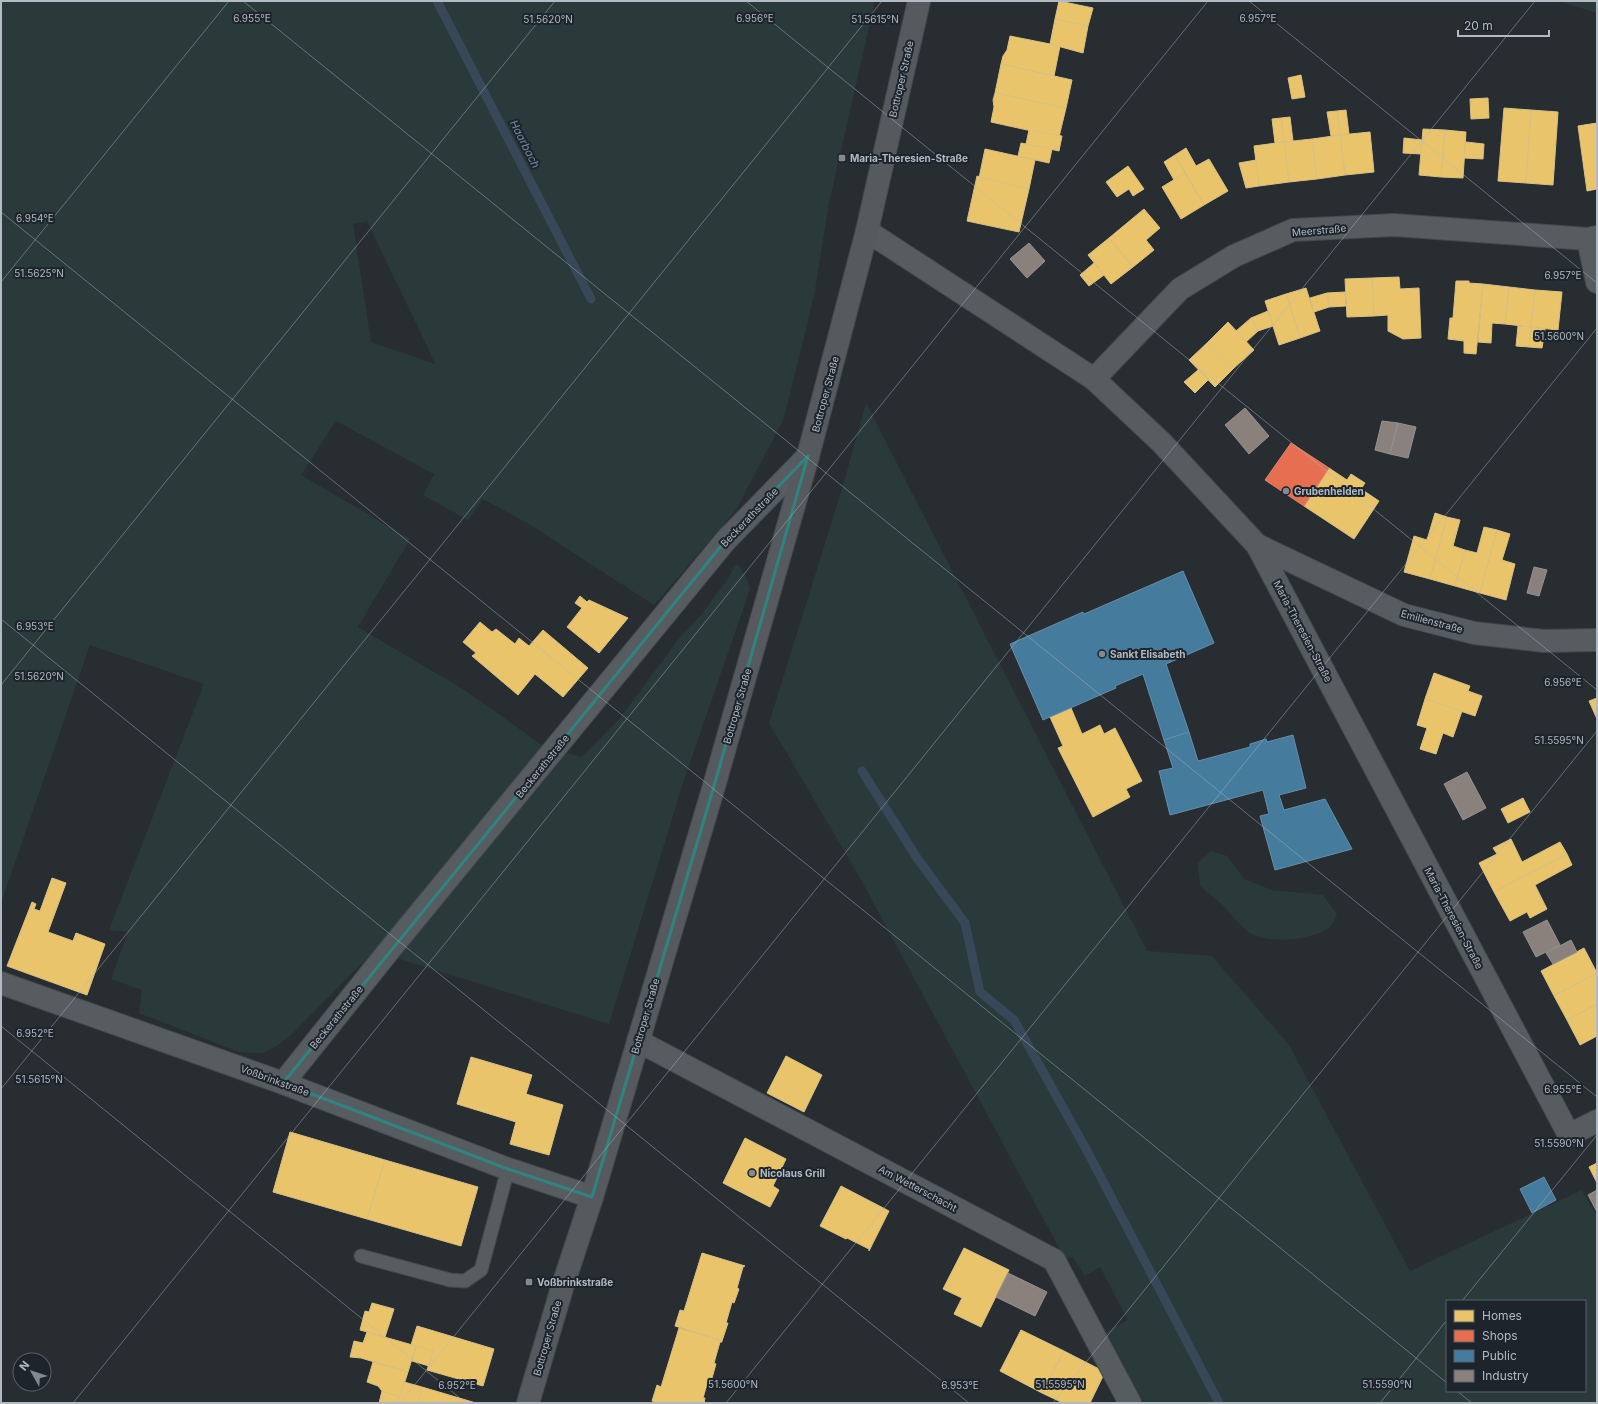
<svg xmlns="http://www.w3.org/2000/svg" width="1598" height="1404" font-family="Inter,sans-serif">
<rect width="100%" height="100%" fill="#282d32"/>
<!-- green -->
<g fill="#2a3a3a" fill-rule="evenodd">
<path d="M1 1H875L829 203 814 296 784 418 736 510 654 605 529 524 483 499 468 520 423 495 434 474 336 421 301 475 410 539 358 627 466 691 546 748 383 942 291 1035 277 1046 262 1053 239 1052 139 1013 142 990 111 979 128 932 109 930 204 684 90 645 1 903ZM367 221 435 363V364L371 342 353 224Z"/>
<path d="M1558 1H1597V13Z"/>
<path d="M866 403 1147 951 1212 956 1289 1045 1410 1271 1582 1190 1597 1217V1403H1144L1106 1332 1128 1320 1100 1267 1085 1276 1073 1257 1065 1259 859 876 769 723 842 489ZM1447 1301H1585V1391H1447Z"/>
<path d="M738 564 746 577 750 589 683 783 609 1024 397 958 567 753 582 757 617 722 678 640 701 615 727 580 735 566Z"/>
<path d="M1211 851 1227 856 1244 879 1272 890 1323 895 1337 914C1335 918 1333 924 1330 927 1312 941 1265 945 1247 931 1239 925 1233 916 1226 908 1217 900 1208 893 1200 886L1198 863Z"/>
</g>
<!-- homes -->
<g fill="#e9c46a" stroke="#d8c185">
<path d="M1059 1 1093 8 1088 26 1055 19Z"/>
<path d="M1055 19 1088 26 1083 53 1050 44Z"/>
<path d="M1010 36 1060 46 1054 76 1001 64 1003 56 1007 50Z"/>
<path d="M1001 64 1072 80 1066 108 995 93Z"/>
<path d="M1301 75 1305 97 1292 99 1288 78Z"/>
<path d="M995 93 1066 108 1059 137 991 122 994 107 993 100Z"/>
<path d="M1488 98 1489 118 1471 119 1470 99Z"/>
<path d="M1504 108 1531 110 1526 183 1498 181Z"/>
<path d="M1346 110 1349 134 1340 135 1337 111Z"/>
<path d="M1531 110 1558 112 1553 185 1526 183Z"/>
<path d="M1337 111 1340 135 1331 136 1327 112Z"/>
<path d="M1290 117 1293 141 1284 142 1281 118Z"/>
<path d="M1281 118 1284 142 1275 143 1272 119Z"/>
<path d="M1597 123V189L1587 191 1578 126Z"/>
<path d="M1423 129 1445 130 1441 177 1419 175Z"/>
<path d="M1029 130 1062 136 1059 151 1026 144Z"/>
<path d="M1445 130 1466 132 1463 178 1441 177Z"/>
<path d="M1370 132 1374 172 1345 175 1340 135Z"/>
<path d="M1340 135 1345 175 1317 179 1312 139Z"/>
<path d="M1404 138 1422 140 1421 154 1403 153Z"/>
<path d="M1312 139 1317 179 1289 182 1284 142Z"/>
<path d="M1284 142 1289 182 1259 186 1254 146Z"/>
<path d="M1466 142 1484 144 1483 159 1464 158Z"/>
<path d="M1021 143 1052 149 1049 163 1018 156Z"/>
<path d="M1186 148 1196 166 1209 159 1228 191 1204 205 1175 155Z"/>
<path d="M985 149 1035 160 1029 189 979 178Z"/>
<path d="M1175 155 1185 173 1174 180 1164 162Z"/>
<path d="M1256 160 1259 186 1246 188 1239 163Z"/>
<path d="M1128 166 1144 189 1133 196 1129 189 1117 197 1106 182Z"/>
<path d="M1185 173 1204 205 1181 219 1162 187Z"/>
<path d="M977 176 1029 189 1019 232 967 221Z"/>
<path d="M1144 209 1160 228 1146 240 1154 250 1133 267 1109 238Z"/>
<path d="M1109 238 1133 267 1111 284 1088 255Z"/>
<path d="M1094 263 1104 275 1089 286 1080 275Z"/>
<path d="M1399 277 1400 289 1419 288 1421 338 1403 339 1388 331V315L1374 316 1372 278Z"/>
<path d="M1372 278 1374 316 1347 317 1345 279Z"/>
<path d="M1456 281H1469V283L1483 284 1476 354 1464 353V341L1448 339 1450 318H1453Z"/>
<path d="M1483 284 1509 287 1505 324 1492 323 1491 343 1478 342Z"/>
<path d="M1509 287 1535 290 1531 327 1505 324Z"/>
<path d="M1306 288 1320 331 1300 338 1286 294Z"/>
<path d="M1535 290 1562 292 1558 330 1531 327Z"/>
<path d="M1345 292 1346 306 1329 307 1327 293Z"/>
<path d="M1327 293 1329 307 1314 312 1310 298Z"/>
<path d="M1286 294 1300 338 1279 345 1265 301Z"/>
<path d="M1268 311 1273 326 1258 331 1251 318Z"/>
<path d="M1251 318 1258 331 1246 342 1236 331Z"/>
<path d="M1228 322 1254 350 1234 368 1208 342Z"/>
<path d="M1518 326 1531 327 1529 347 1516 346Z"/>
<path d="M1531 327 1545 329 1542 348 1529 347Z"/>
<path d="M1208 342 1234 368 1215 387 1189 360Z"/>
<path d="M1198 370 1208 380 1195 393 1184 382Z"/>
<path d="M1329 468 1347 480 1351 474 1365 483 1361 489 1379 501 1354 539 1304 506Z"/>
<path d="M1435 513 1447 517 1430 579 1404 572 1414 536 1427 540Z"/>
<path d="M1447 517 1460 520 1453 546 1465 550 1455 586 1430 579Z"/>
<path d="M1484 527 1497 530 1480 593 1455 586 1465 550 1477 553Z"/>
<path d="M1497 530 1510 534 1502 560 1515 564 1506 600 1480 593Z"/>
<path d="M580 596 587 602 589 600 628 618 599 653 567 627 582 608 575 603Z"/>
<path d="M480 622 492 632 496 629 515 644 519 638 529 646 543 630 588 668 563 697 535 674 518 695 472 656 476 653 463 642Z"/>
<path d="M1434 673 1470 686 1468 691 1482 696 1475 716 1425 699Z"/>
<path d="M1597 698V719L1589 701Z"/>
<path d="M1425 699 1462 711 1453 737 1443 733 1436 754 1420 749 1427 728 1417 725Z"/>
<path d="M1071 708 1082 734 1100 725 1104 734 1115 728 1142 781 1126 789 1130 797 1093 817 1058 748 1063 746 1050 717Z"/>
<path d="M1523 798 1530 812 1508 823 1501 809Z"/>
<path d="M1511 839 1522 862 1560 842 1567 854 1494 892 1479 863 1497 854 1493 848Z"/>
<path d="M1567 854 1572 865 1535 885 1547 909 1530 918 1527 912 1510 921 1494 892Z"/>
<path d="M52 878 66 883 48 932 73 941 76 933 105 944 87 995 7 966 32 902 36 904 34 909 40 911Z"/>
<path d="M1584 948 1597 973 1554 996 1541 971Z"/>
<path d="M1597 973V1004L1567 1020 1554 996Z"/>
<path d="M1597 1004V1036L1580 1045 1567 1020Z"/>
<path d="M786 1056 822 1075 804 1112 767 1093Z"/>
<path d="M471 1057 532 1075 526 1094 563 1105 549 1155 510 1144 516 1122 457 1104Z"/>
<path d="M290 1132 385 1160 367 1219 273 1192Z"/>
<path d="M745 1138 786 1159 773 1186 779 1190 770 1207 723 1183Z"/>
<path d="M385 1160 478 1187 461 1246 367 1219Z"/>
<path d="M1597 1163V1183L1589 1167Z"/>
<path d="M841 1186 889 1211 869 1251V1249L847 1238 846 1239 820 1226Z"/>
<path d="M964 1248 1009 1270 981 1327 954 1314 962 1298 943 1289Z"/>
<path d="M702 1253 745 1266 743 1267 737 1288 739 1289 734 1303 732 1302 726 1323H728L722 1341 675 1326 680 1310 684 1311Z"/>
<path d="M372 1303 394 1309 385 1337 360 1330 365 1311 369 1312Z"/>
<path d="M417 1326 494 1349 483 1386 427 1370 433 1351 411 1345Z"/>
<path d="M679 1328 722 1341V1342H720L714 1363 716 1364 712 1378 709 1377 703 1398H705L704 1403H657L652 1401 657 1385 661 1387Z"/>
<path d="M1021 1330 1064 1351 1042 1393 1000 1371Z"/>
<path d="M367 1332 416 1346 408 1372 361 1358 350 1357 354 1341 363 1343Z"/>
<path d="M416 1346 433 1351 429 1366 412 1361Z"/>
<path d="M1064 1351 1105 1372 1090 1403H1063L1042 1393Z"/>
<path d="M373 1362 408 1372 400 1397 382 1391 378 1386 367 1382Z"/>
<path d="M404 1382 422 1387 418 1403H398Z"/>
<path d="M422 1387 476 1403H418Z"/>
<path d="M382 1391 400 1397 398 1403H379Z"/>
</g>
<!-- shops -->
<path fill="#e76f51" stroke="#d78673" d="M1291 443 1329 468 1304 506 1265 480Z"/>
<!-- public -->
<g fill="#457b9d" stroke="#668ea8">
<path d="M1183 571 1214 643 1166 664 1189 732 1164 740 1143 674 1115 686 1116 688 1043 720 1010 644 1083 612 1084 614Z"/>
<path d="M1189 732 1198 761 1250 747V744L1266 739 1267 742 1293 735 1306 788 1279 795 1284 810 1325 799 1352 849 1275 870 1260 816 1269 814 1263 790 1170 815 1159 771 1173 768 1164 740Z"/>
<path d="M1544 1177 1556 1200 1532 1213 1520 1189Z"/>
</g>
<!-- industry -->
<g fill="#8a817c" stroke="#969291">
<path d="M1029 243 1045 261 1027 278 1010 259Z"/>
<path d="M1245 408 1269 436 1249 454 1225 425Z"/>
<path d="M1382 421 1398 423 1390 454 1375 450Z"/>
<path d="M1398 423 1416 427 1408 458 1390 454Z"/>
<path d="M1534 567 1547 570 1539 596 1527 593Z"/>
<path d="M1467 772 1486 808 1463 820 1444 784Z"/>
<path d="M1547 920 1560 945 1536 957 1523 932Z"/>
<path d="M1571 940 1577 952 1553 964 1546 953Z"/>
<path d="M1597 1190V1212L1588 1195Z"/>
<path d="M1008 1273 1047 1292 1035 1316 996 1297Z"/>
</g>
<g fill="none" stroke-linecap="round" stroke-linejoin="round">
<!-- stream -->
<g stroke="#384858" stroke-width="9">
<path d="M437 1 591 299"/>
<path d="M862 771 917 858 965 923 980 992 1014 1020 1085 1147 1219 1403"/>
</g>
<!-- service casing -->
<g stroke="#44484c" stroke-width="15">
<path id="service" d="M361 1256 450 1280 465 1281 481 1270 508 1169"/>
</g>
<!-- minor casing -->
<g stroke="#44484c" stroke-width="24">
<g id="minor">
<path d="M867 231 1094 379 1162 443 1257 545 1569 1135 1597 1121"/>
<path d="M1588 239 1597 282"/>
<path d="M1094 379 1180 289 1234 256 1293 230 1394 225 1588 239 1597 237"/>
<path d="M1257 545 1404 615 1474 633 1544 641 1597 640"/>
<path d="M1 983 283 1083 508 1169 592 1197"/>
<path d="M638 1041 1054 1260 1130 1403"/>
<path d="M283 1083 387 953 726 540 808 456"/>
</g>
</g>
<!-- secondary casing -->
<g stroke="#464a4f" stroke-width="24">
<path id="secondary" d="M528 1403 562 1288 592 1197 714 786 808 456 867 231 919 1"/>
</g>
<!-- service -->
<use href="#service" stroke="#575c61" stroke-width="13"/>
<!-- minor -->
<use href="#minor" stroke="#575c61" stroke-width="22"/>
<!-- secondary -->
<use href="#secondary" stroke="#565a5f" stroke-width="22"/>
</g>
<!-- marked area -->
<path fill="none" stroke="#30847f" stroke-width="3" stroke-linejoin="round" d="M808 456 714 786 592 1197 508 1169 283 1083 726 540Z"/>
<!-- ticks -->
<path fill="none" stroke="#b2bac3" stroke-width="1" stroke-opacity="0.45" d="M243 1 1597 1097M746 1 1597 690M1249 1 1597 283M1 212 1447 1383M1 282 229 1M1 619 969 1403M1 685 555 1M1 1026 466 1403M1 1089 882 1M1462 1301 1597 1135M1457 1391 1472 1403M73 1403 1208 1M400 1403 1535 1M726 1403 1597 328M1053 1403 1597 731M1380 1403 1447 1320"/>
<!-- markers -->
<g fill="#828990" stroke="#1d242c" stroke-width="1.5">
<rect x="838" y="154" width="8" height="8" rx="2"/>
<circle cx="1286" cy="491" r="4"/>
<circle cx="1102" cy="654" r="4"/>
<circle cx="752" cy="1173" r="4"/>
<rect x="525" y="1278" width="8" height="8" rx="2"/>
</g>
<g text-anchor="middle" stroke-width="4" stroke-linejoin="round" paint-order="stroke">
<!-- street labels -->
<g font-size="10" fill="#b2bac3" stroke="#1d242c">
<text transform="translate(901 79) rotate(-77)" y="4">Bottroper Straße</text>
<text transform="translate(1319 230) rotate(-5)" y="4">Meerstraße</text>
<text transform="translate(825 394) rotate(-75)" y="4">Bottroper Straße</text>
<text transform="translate(749 517) rotate(-46)" y="4">Beckerathstraße</text>
<text transform="translate(1432 621) rotate(15)" y="4">Emilienstraße</text>
<text transform="translate(1303 631) rotate(62)" y="4">Maria-Theresien-Straße</text>
<text transform="translate(737 706) rotate(-74)" y="4">Bottroper Straße</text>
<text transform="translate(542 766) rotate(-51)" y="4">Beckerathstraße</text>
<text transform="translate(1454 918) rotate(62)" y="4">Maria-Theresien-Straße</text>
<text transform="translate(645 1016) rotate(-74)" y="4">Bottroper Straße</text>
<text transform="translate(336 1017) rotate(-51)" y="4">Beckerathstraße</text>
<text transform="translate(275 1080) rotate(20)" y="4">Voßbrinkstraße</text>
<text transform="translate(918 1188) rotate(28)" y="4">Am Wetterschacht</text>
<text transform="translate(547 1338) rotate(-74)" y="4">Bottroper Straße</text>
</g>
<!-- poi labels -->
<g font-size="10" font-weight="bold" fill="#b2bac3" stroke="#1d242c" text-anchor="start">
<text x="850" y="162">Maria-Theresien-Straße</text>
<text x="1294" y="495">Grubenhelden</text>
<text x="1110" y="658">Sankt Elisabeth</text>
<text x="760" y="1177">Nicolaus Grill</text>
<text x="537" y="1286">Voßbrinkstraße</text>
</g>
<!-- water labels -->
<g font-size="11" font-style="italic" fill="#778da3" stroke="#1d242c">
<text transform="translate(525 144) rotate(63)" y="4">Haarbach</text>
</g>
</g>
<g font-size="10" text-anchor="middle" fill="#b2bac3" stroke="#1d242c" stroke-width="4" stroke-linejoin="round" paint-order="stroke">
<text x="755" y="22">6.956°E</text>
<text x="1258" y="22">6.957°E</text>
<text x="252" y="22">6.955°E</text>
<text x="548" y="23">51.5620°N</text>
<text x="875" y="23">51.5615°N</text>
<text x="35" y="222">6.954°E</text>
<text x="39" y="277">51.5625°N</text>
<text x="1563" y="279">6.957°E</text>
<text x="1559" y="340">51.5600°N</text>
<text x="35" y="630">6.953°E</text>
<text x="39" y="680">51.5620°N</text>
<text x="1563" y="686">6.956°E</text>
<text x="1559" y="744">51.5595°N</text>
<text x="35" y="1037">6.952°E</text>
<text x="39" y="1083">51.5615°N</text>
<text x="1563" y="1093">6.955°E</text>
<text x="1559" y="1147">51.5590°N</text>
<text x="733" y="1388">51.5600°N</text>
<text x="1060" y="1388">51.5595°N</text>
<text x="1387" y="1388">51.5590°N</text>
<text x="457" y="1389">6.952°E</text>
<text x="960" y="1389">6.953°E</text>
</g>
<!-- border -->
<rect width="1598" height="1404" fill="none" stroke="#b2bac3" stroke-width="4"/>
<!-- legend -->
<rect x="1446" y="1300" width="140" height="92" fill="#1d242c" stroke="#596068"/>
<rect x="1454" y="1310" width="20" height="12" fill="#e9c46a" stroke="#596068"/>
<text x="1482" y="1320" font-size="12" fill="#b2bac3">Homes</text>
<rect x="1454" y="1330" width="20" height="12" fill="#e76f51" stroke="#596068"/>
<text x="1482" y="1340" font-size="12" fill="#b2bac3">Shops</text>
<rect x="1454" y="1350" width="20" height="12" fill="#457b9d" stroke="#596068"/>
<text x="1482" y="1360" font-size="12" fill="#b2bac3">Public</text>
<rect x="1454" y="1370" width="20" height="12" fill="#8a817c" stroke="#596068"/>
<text x="1482" y="1380" font-size="12" fill="#b2bac3">Industry</text>
<!-- north arrow -->
<g transform="translate(32 1372) rotate(309)"><circle r="19" fill="#1d242c" stroke="#596068"/>
<path d="M0-3L7 15L0 10L-7 15Z" fill="#828990"/>
<text y="-6" font-size="11" font-weight="bold" text-anchor="middle" fill="#b2bac3">N</text>
</g>
<!-- scale -->
<path d="M1458 30v6h91v-6" fill="none" stroke="#b2bac3" stroke-width="2"/>
<text x="1464" y="30" font-size="12" fill="#b2bac3" stroke="#1d242c" stroke-width="3" paint-order="stroke">20 m</text>
</svg>
